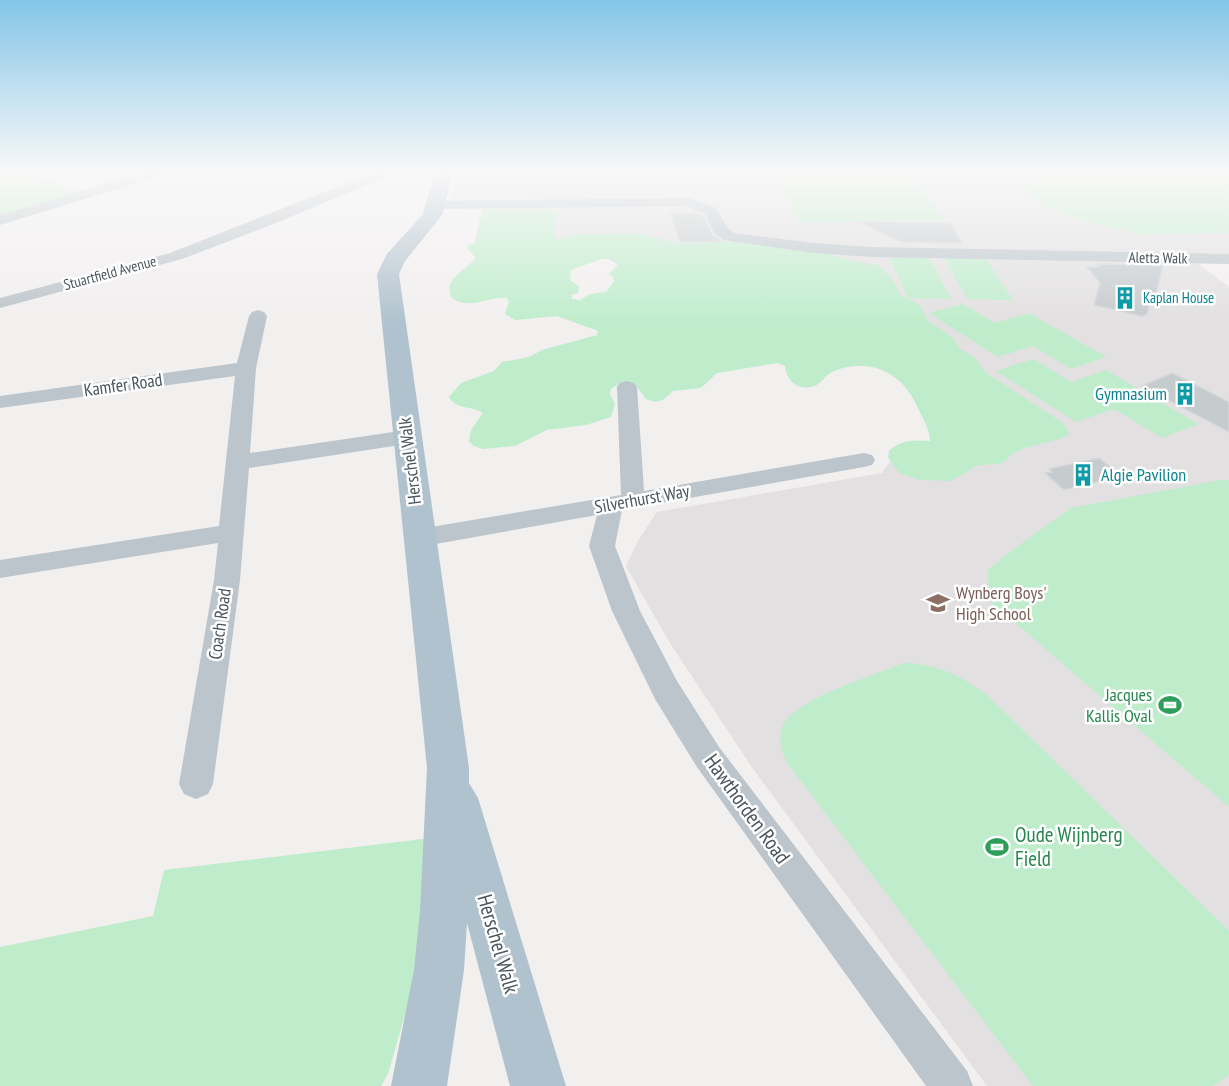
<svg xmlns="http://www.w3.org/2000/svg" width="1229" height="1086" font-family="'PT Sans Narrow',sans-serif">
<rect width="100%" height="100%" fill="#f2efef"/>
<!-- education -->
<path fill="#e2e0e1" d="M457 172H1229V255L1196 262 1229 287V1086H987L751 766 668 640 626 566 639 539 657 512 882 473 891 460 1046 427 823 255 474 245 483 203H450Z"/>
<!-- green -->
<g fill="#bfedcc" fill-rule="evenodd">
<path d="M0 172H30L86 195 0 220Z"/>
<path d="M776 172H908L944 221 797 222Z"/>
<path d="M1031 172H1229V233L1135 234 1132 231C1116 229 996 204 1031 172Z"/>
<path d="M483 210H556L554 239 582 234 635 233 681 244 734 241 820 251 848 260 878 265 891 277 901 295 920 305 928 321 952 337 960 349 974 357 985 372 1063 423 1070 434C1055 444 1011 446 1006 461L999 464 978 465 951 481 919 480 899 473 888 457 889 451C901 439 915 440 930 441 930 428 920 414 915 402 899 370 865 357 832 372 825 375 821 384 814 386 798 392 786 380 785 366L777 363 717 373 701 388 673 391 663 400 655 402 646 399 635 384 617 385 611 389 610 394 615 404 611 417 586 425 547 430 515 446 483 449 474 446 469 442 471 430 483 413C471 405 458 411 449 397L461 383 494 371 502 362 529 357 542 350 597 335 598 331 557 316 515 320 505 314 509 302 507 298C488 296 470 311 452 298 442 280 464 271 474 260L475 257 467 248 468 245 475 243ZM601 259H609L618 265 609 274 613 277 614 281 606 292 590 294 580 300 572 299 571 295 578 293 579 286 570 280 571 270Z"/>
<path d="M889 258H929L951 299 908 298Z"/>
<path d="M944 258 986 259 1013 300 967 299Z"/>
<path d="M963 304 995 323 1029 313 1106 357 1071 369 1033 346 998 357 929 313Z"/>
<path d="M1033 359 1071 382 1106 370 1198 424 1162 438 1114 409 1076 422 996 371Z"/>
<path d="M1221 480H1229V807L991 602 987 571 1008 553 1071 508Z"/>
<path d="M903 663C936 663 962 676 988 696L1229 931V1075L1213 1086H1033L787 763C781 750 777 736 784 723 799 698 875 675 903 663Z"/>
<path d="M431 838 411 994 388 1074 381 1086H0V947L153 916 164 870Z"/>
</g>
<!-- building -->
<g fill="#c6cbce" stroke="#d3d6da" stroke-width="1.5">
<path d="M670 213H696L703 215 712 234 721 241 680 242Z"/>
<path d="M858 222 950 223 962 243 902 242Z"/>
<path d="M1097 264 1163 265 1154 302 1150 301 1147 314 1142 316 1094 305 1100 283 1087 267H1100Z"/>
<path d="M1172 373 1229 402V432L1142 386Z"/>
<path d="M1099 458 1122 476 1064 490 1045 473 1052 472 1049 469Z"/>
</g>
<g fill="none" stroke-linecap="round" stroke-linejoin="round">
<!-- minor -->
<g fill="#bbc5cb" fill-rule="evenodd">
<path d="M145 172H165L163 175 0 225V215Z"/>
<path d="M375 172H393L391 175 276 223 182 259 0 308V298L170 253Z"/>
<path d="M689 198 716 208 727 227 734 233 813 243 871 247 1229 254V264L871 257 813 253 724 240 714 233 705 214 687 206 436 209 429 205 436 201Z"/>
<path d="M258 310 264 312 267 316 256 368 250 453 407 430 415 432 418 437 415 442 407 444 249 468 240 580 213 784 208 794 196 799 184 794 179 784 214 580 218 543 0 578V560L219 526 235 376 0 408V396L237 363 249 316 252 312Z"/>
<path d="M627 381 634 383 637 387 644 491 864 453 872 455 875 460 872 465 864 467 622 510 615 546 640 611 677 681 719 747 967 1071 973 1086H926L697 767 655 699 612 611 589 546 597 515 419 547 410 544 406 538 410 532 419 529 621 495 617 387 620 383Z"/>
</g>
<!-- major -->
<path fill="#b0c2cd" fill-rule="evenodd" d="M435 172H453L442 215 405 261 399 274 469 768V783L478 798 566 1086H510L467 923 464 970 447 1086H391L414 970 420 911 427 768 377 274 387 254 423 214Z"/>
</g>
<!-- sky -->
<linearGradient id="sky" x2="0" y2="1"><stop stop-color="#84c6e8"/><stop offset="0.53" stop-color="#f9f8f8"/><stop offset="1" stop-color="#f9f8f8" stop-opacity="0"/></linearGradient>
<rect width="1229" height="324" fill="url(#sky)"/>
<!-- icons -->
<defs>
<g id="building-bare" transform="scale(1.8)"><path d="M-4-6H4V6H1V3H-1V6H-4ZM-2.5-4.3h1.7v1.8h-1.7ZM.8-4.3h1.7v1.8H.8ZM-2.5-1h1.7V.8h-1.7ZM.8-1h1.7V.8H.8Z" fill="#0f9aa8" stroke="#fff" stroke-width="2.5" paint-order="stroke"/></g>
<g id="school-bare" transform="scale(1.8)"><path d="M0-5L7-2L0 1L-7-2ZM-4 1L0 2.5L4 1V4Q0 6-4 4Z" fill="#8d6e63" stroke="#fff" stroke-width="2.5" paint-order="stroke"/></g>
<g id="stadium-bare" transform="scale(1.8)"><path d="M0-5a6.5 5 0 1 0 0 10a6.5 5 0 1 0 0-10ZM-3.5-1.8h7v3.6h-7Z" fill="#2e9e5b" stroke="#fff" stroke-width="2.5" paint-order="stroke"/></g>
</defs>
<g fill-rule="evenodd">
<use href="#building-bare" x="1125" y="298"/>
<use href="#building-bare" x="1185" y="394"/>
<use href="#building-bare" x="1083" y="475"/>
<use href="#school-bare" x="938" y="603"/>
<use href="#stadium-bare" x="1170" y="705"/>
<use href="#stadium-bare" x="997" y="847"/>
</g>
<g text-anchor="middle" stroke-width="5" stroke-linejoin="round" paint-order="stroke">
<!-- far-street labels -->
<g font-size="15" fill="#48555c" stroke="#fff">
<text transform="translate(1158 258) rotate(1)" y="5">Aletta Walk</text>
<text transform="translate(110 273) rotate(-15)" y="5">Stuartfield Avenue</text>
</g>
<!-- far-culture labels -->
<g font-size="15" fill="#0d838f" stroke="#fff" text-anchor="start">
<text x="1143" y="303">Kaplan House</text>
</g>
<!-- street labels -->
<g font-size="18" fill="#48555c" stroke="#fff">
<text transform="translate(123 385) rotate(-8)" y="6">Kamfer Road</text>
<text transform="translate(410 461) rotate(-97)" y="6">Herschel Walk</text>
<text transform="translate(642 499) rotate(-10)" y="6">Silverhurst Way</text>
<text transform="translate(220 624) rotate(-82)" y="6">Coach Road</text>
</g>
<!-- culture labels -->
<g font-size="18" fill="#0d838f" stroke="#fff" text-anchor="end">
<text x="1167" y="400">Gymnasium</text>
<text x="1101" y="481" text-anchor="start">Algie Pavilion</text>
</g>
<!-- education labels -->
<g font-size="18" fill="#785e54" stroke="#fff" text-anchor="start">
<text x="956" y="599">Wynberg Boys'<tspan x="956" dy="21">High School</tspan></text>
</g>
<!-- leisure labels -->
<g font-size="18" fill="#27864d" stroke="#fff" text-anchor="end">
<text x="1152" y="701">Jacques<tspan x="1152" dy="21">Kallis Oval</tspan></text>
</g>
<!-- near-street labels -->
<g font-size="21" fill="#48555c" stroke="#fff">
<text transform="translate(747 809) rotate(54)" y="7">Hawthorden Road</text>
<text transform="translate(498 944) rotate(74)" y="7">Herschel Walk</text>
</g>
<!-- near-leisure labels -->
<g font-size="21" fill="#27864d" stroke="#fff" text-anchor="start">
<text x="1015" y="842">Oude Wijnberg<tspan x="1015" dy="24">Field</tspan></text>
</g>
</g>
</svg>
